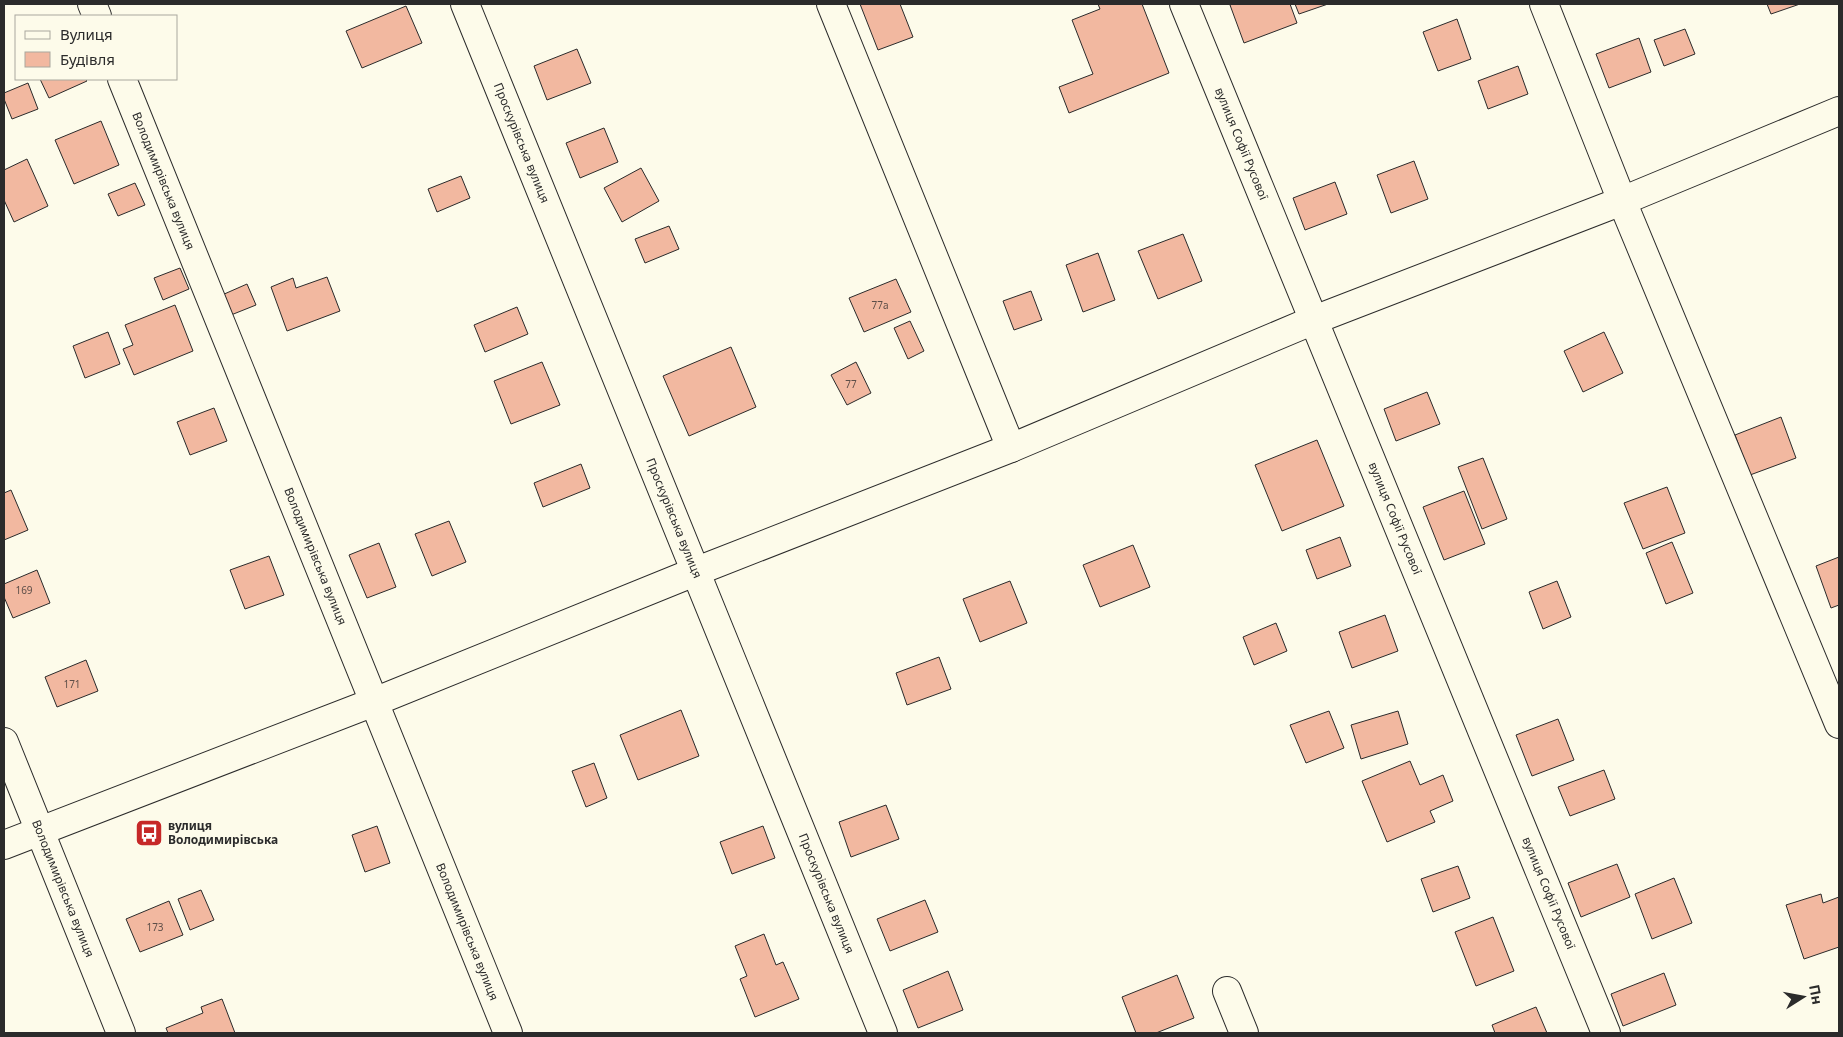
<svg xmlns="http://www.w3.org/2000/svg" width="1843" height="1037" font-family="'Noto Sans',sans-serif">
<rect width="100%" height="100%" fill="#fdfbea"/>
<!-- building -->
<g fill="#f2b8a0" stroke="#2b2b2b">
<path d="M860 4H900L913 37 878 50Z"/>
<path d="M1098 4H1142L1169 73 1069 113 1059 87 1093 74 1072 20 1100 9Z"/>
<path d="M1233 4H1290L1297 23 1244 43 1230 5Z"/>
<path d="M1295 4H1328L1299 14Z"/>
<path d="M1767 4H1800L1771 14Z"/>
<path d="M406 6 422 43 362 68 346 31Z"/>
<path d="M1457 19 1471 59 1438 71 1423 32Z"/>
<path d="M1685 29 1695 54 1664 66 1654 40Z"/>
<path d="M1639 38 1651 72 1609 88 1596 54Z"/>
<path d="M577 49 591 83 547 100 534 66Z"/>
<path d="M1518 66 1528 94 1488 109 1478 81Z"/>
<path d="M40 79H85L87 81 49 98Z"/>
<path d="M28 83 38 109 12 119 4 99V93Z"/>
<path d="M101 121 119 165 74 184 55 140Z"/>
<path d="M604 128 618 162 580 178 566 143Z"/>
<path d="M27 159 48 206 14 222 4 200V170Z"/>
<path d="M1414 161 1428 199 1391 213 1377 175Z"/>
<path d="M641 168 659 201 622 222 604 188Z"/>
<path d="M461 176 470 198 437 212 428 189Z"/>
<path d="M1335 182 1347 214 1305 230 1293 198Z"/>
<path d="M135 183 145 205 118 216 108 194Z"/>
<path d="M669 226 679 249 645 263 635 239Z"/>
<path d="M1183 234 1202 281 1158 299 1138 251Z"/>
<path d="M1098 253 1115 300 1083 312 1066 265Z"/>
<path d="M180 268 189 289 163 300 154 278Z"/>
<path d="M327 277 340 311 287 331 271 287 293 278 296 288Z"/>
<path d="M896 279 911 312 864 332 849 298Z"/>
<path d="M247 284 256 305 231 315 222 295Z"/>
<path d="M1031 291 1042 320 1014 330 1003 301Z"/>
<path d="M175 305 193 351 134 375 123 349 133 345 125 325Z"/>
<path d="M517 307 528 334 485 352 474 325Z"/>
<path d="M910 321 924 351 908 359 894 328Z"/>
<path d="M108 332 120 364 85 378 73 346Z"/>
<path d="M1604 332 1623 373 1583 392 1564 351Z"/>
<path d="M731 347 756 407 689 436 663 376Z"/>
<path d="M542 362 560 405 511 424 494 381Z"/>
<path d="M856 362 871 393 847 405 831 375Z"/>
<path d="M1427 392 1440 424 1396 441 1384 409Z"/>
<path d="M214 408 227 441 190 455 177 422Z"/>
<path d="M1781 417 1796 458 1750 475 1735 435Z"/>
<path d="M1317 440 1344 506 1282 531 1255 465Z"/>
<path d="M1483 458 1507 519 1482 529 1458 467Z"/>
<path d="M581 464 590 488 543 507 534 483Z"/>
<path d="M1667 487 1685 533 1643 549 1624 503Z"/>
<path d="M11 490 28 530 4 540V493Z"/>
<path d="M1464 491 1485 544 1444 560 1423 507Z"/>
<path d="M449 521 466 562 432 576 415 534Z"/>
<path d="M1340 537 1351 566 1317 579 1306 550Z"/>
<path d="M1672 542 1693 593 1666 604 1646 553Z"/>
<path d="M379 543 396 587 367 598 349 555Z"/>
<path d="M1133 545 1150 587 1100 607 1083 565Z"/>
<path d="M269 556 284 595 245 609 230 570Z"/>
<path d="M1839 557V605L1831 608 1816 566Z"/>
<path d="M37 570 50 603 13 618 4 597V584Z"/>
<path d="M1010 581 1027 623 980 642 963 599Z"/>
<path d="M1557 581 1571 617 1543 629 1529 592Z"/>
<path d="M1385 615 1398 651 1352 668 1339 632Z"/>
<path d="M1276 623 1287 651 1254 665 1243 637Z"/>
<path d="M939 657 951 689 907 705 896 673Z"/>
<path d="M86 660 98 691 57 707 45 677Z"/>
<path d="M681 710 699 756 638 780 620 735Z"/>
<path d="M1329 711 1344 748 1306 763 1290 725Z"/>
<path d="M1398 711 1408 744 1361 759 1351 725Z"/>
<path d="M1558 719 1574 760 1532 776 1516 735Z"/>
<path d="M1410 761 1420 785 1443 775 1453 801 1430 811 1435 822 1387 842 1362 781Z"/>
<path d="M594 763 607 798 586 807 572 771Z"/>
<path d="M1604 770 1615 799 1570 816 1558 787Z"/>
<path d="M886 805 899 839 851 857 839 822Z"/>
<path d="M377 826 390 863 365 872 352 835Z"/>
<path d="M763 826 775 858 732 874 720 842Z"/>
<path d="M1617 864 1630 897 1581 917 1568 883Z"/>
<path d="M1458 866 1470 898 1433 912 1421 879Z"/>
<path d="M1674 878 1692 923 1652 939 1635 894Z"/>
<path d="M201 890 214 920 190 930 178 899Z"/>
<path d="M1821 894 1823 903 1839 897V947L1804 959 1786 905Z"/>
<path d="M925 900 938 932 890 951 877 919Z"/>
<path d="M169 901 183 935 140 952 126 919Z"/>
<path d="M1493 917 1514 971 1476 986 1455 932Z"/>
<path d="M764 934 776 965 783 962 799 999 755 1017 740 979 747 976 735 946Z"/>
<path d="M948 971 963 1010 918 1028 903 990Z"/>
<path d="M1664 973 1676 1005 1623 1026 1611 994Z"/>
<path d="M1177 975 1194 1018 1156 1033H1136L1122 997Z"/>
<path d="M222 999 235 1033H168L166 1028 203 1013 201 1007Z"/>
<path d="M1536 1007 1547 1033H1495L1492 1025Z"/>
</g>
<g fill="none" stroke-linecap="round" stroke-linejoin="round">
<!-- minor casing -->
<g stroke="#2b2b2b" stroke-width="30">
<g id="minor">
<path d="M92 4 97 16"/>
<path id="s1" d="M465 4 883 1033"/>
<path d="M831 4 1011 448"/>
<path id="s2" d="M1184 4 1606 1033"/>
<path d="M1544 4 1622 201 1839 724"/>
<path id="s3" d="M122 79 508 1033"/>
<path id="s4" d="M4 742 121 1033"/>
<path d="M4 845 374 702 697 571 1011 448 1314 320 1622 201 1839 111"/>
<path d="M1227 991 1244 1033"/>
</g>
</g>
<!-- minor -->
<use href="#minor" stroke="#fdfbea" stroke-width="28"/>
</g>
<!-- icons -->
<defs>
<g id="bus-square" transform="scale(1.4375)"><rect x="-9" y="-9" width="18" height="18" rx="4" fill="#c62828" stroke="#fdfbea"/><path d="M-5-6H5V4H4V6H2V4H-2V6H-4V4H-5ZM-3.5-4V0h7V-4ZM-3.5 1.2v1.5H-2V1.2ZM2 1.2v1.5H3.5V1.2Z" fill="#fff"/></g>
</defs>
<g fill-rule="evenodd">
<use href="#bus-square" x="149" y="833"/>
</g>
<g text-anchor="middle" stroke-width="4" stroke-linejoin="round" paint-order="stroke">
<!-- number labels -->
<g font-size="10" fill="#5d4e48">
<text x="880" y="309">77а</text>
<text x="851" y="388">77</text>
<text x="24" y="594">169</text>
<text x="72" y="688">171</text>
<text x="155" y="931">173</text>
</g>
<!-- street labels -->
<g font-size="12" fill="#2b2b2b" stroke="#fdfbea">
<text dy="4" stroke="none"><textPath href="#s1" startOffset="150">Проскурівська вулиця</textPath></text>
<text dy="4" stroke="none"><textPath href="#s2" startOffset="151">вулиця Софії Русової</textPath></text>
<text dy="4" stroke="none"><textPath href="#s3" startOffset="110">Володимирівська вулиця</textPath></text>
<text dy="4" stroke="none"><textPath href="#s1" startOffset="555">Проскурівська вулиця</textPath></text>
<text dy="4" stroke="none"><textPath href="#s2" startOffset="556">вулиця Софії Русової</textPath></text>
<text dy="4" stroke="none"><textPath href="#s3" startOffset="515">Володимирівська вулиця</textPath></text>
<text dy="4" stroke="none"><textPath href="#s4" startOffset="158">Володимирівська вулиця</textPath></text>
<text dy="4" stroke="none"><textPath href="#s2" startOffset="961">вулиця Софії Русової</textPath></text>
<text dy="4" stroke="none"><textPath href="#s1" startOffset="960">Проскурівська вулиця</textPath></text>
<text dy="4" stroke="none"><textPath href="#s3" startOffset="920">Володимирівська вулиця</textPath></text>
</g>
<!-- poi labels -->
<g font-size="12" font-weight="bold" fill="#2b2b2b" stroke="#fdfbea" text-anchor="start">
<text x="168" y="830">вулиця<tspan x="168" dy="14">Володимирівська</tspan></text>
</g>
</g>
<!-- border -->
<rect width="1843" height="1037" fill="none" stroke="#2b2b2b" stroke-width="10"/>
<!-- legend -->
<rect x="15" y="15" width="162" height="65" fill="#fdfbea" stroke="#a9a89e"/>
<rect x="25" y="31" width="25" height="8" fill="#fdfbea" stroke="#a9a89e"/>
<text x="60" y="40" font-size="15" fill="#2b2b2b">Вулиця</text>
<rect x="25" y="52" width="25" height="15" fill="#f2b8a0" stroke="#a9a89e"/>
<text x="60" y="65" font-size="15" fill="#2b2b2b">Будівля</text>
<!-- north arrow -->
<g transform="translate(1803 997) rotate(79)" stroke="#fdfbea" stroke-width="4" paint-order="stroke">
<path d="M0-4L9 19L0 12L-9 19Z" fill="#2b2b2b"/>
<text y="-8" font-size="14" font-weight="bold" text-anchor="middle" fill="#2b2b2b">Пн</text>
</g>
</svg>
